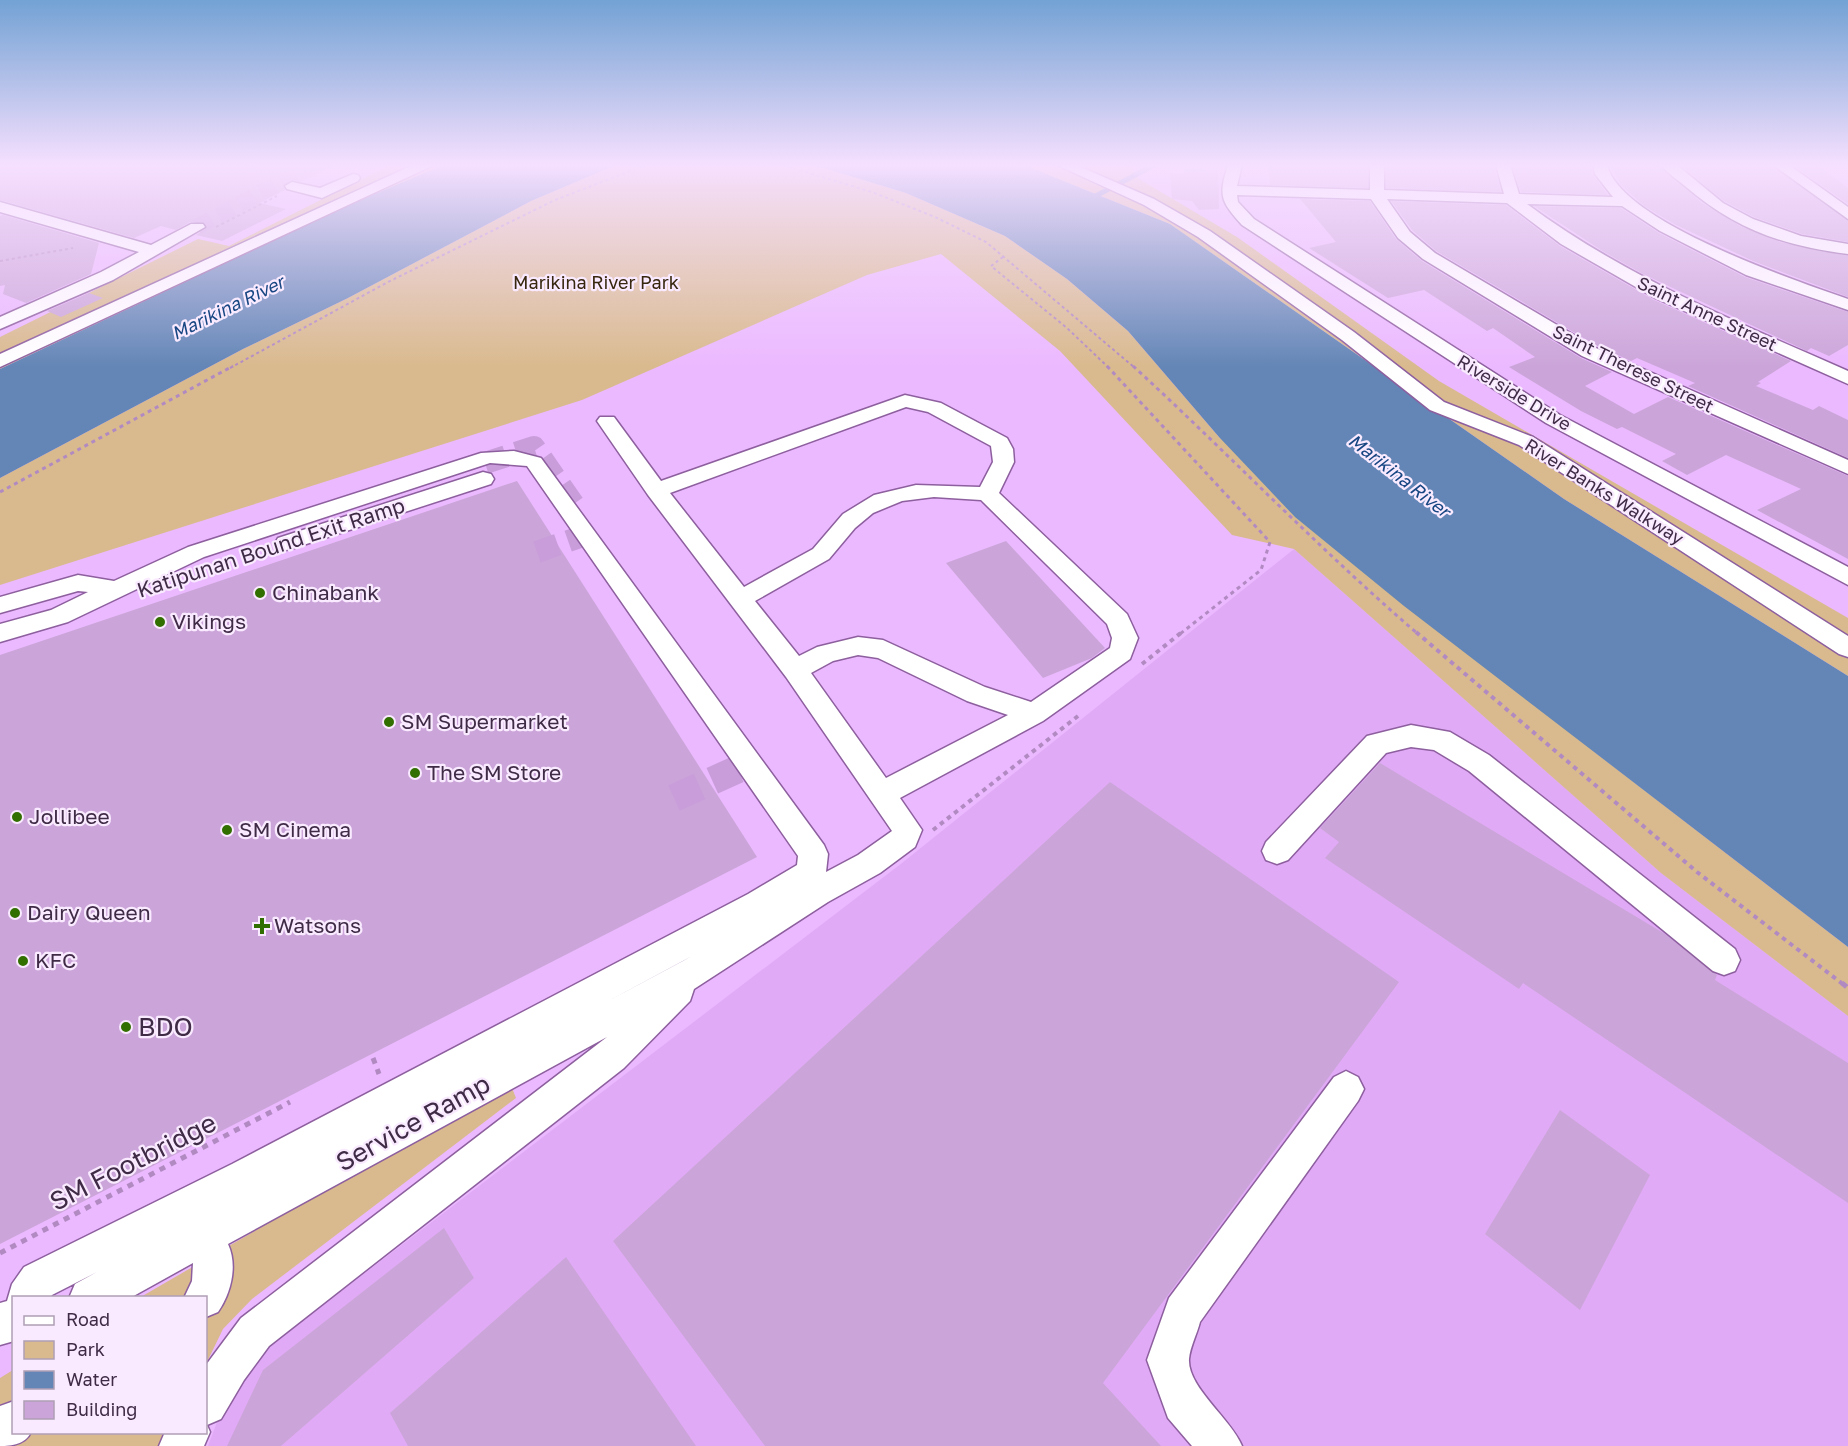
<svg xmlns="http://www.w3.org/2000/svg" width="1848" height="1446" font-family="'Golos Text',sans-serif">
<rect width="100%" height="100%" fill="#ebb9ff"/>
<!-- built -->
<path fill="#e1aaf6" d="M1294 549 1661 873 1848 1016V1446H208L217 1422 251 1360 902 863Z"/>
<!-- green -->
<g fill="#d9ba8e">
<path d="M390 165H443L349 205 0 369V337L198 239 229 246Z"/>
<path d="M616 165H814L906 193 1005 236 1067 279 1128 331 1219 437 1596 753 1848 947V1016L1661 873 1294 549 1232 535 1060 351 941 254 867 275 582 400 0 585V478L243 349 348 298 531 201Z"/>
<path d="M1024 165H1132L1134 176 1237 237 1439 381 1848 618V676L1564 499 1170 224Z"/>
<path d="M510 1083 516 1098 252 1299 223 1329 206 1364V1298H139Z"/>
<path d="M13 1370 14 1432 170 1433 162 1446H0V1378Z"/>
</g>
<!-- water -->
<g fill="#6386b6">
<path d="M443 165H616L531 201 348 298 243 349 0 478V369L349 205Z"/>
<path d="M814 165H1024L1170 224 1564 499 1848 676V947L1404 606 1295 517 1219 437 1128 331 1067 279 1005 236 906 193Z"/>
</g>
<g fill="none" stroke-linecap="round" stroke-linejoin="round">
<!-- stream -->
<path stroke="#6386b6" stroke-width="5" d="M1088 200 1154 165"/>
</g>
<!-- building -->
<g fill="#cba5d9">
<path d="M0 165H335L301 182 292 180 284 184 285 190 260 203 286 209 222 241 196 235 207 228 203 222H190L176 230 161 226 134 238 0 200Z"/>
<path d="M1268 165H1368V188L1270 185Z"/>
<path d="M1386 165H1494L1501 192 1386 188Z"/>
<path d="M1512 165H1591L1593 175 1608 195 1521 192Z"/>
<path d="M1610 165H1659L1702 203 1740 226 1780 242 1848 256V297L1753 261 1676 225 1644 206 1621 185Z"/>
<path d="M1680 165H1771L1848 221V242L1802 234 1754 217 1724 201Z"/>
<path d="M1793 165H1818L1848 188V204Z"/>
<path d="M1184 169 1218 170 1219 209 1199 210 1192 201 1172 199 1170 173 1184 174Z"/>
<path d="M1300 199 1370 201 1396 239 1422 261 1581 358 1612 372 1585 386 1634 414 1668 397 1848 476V559L1757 510 1801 489 1726 455 1687 475 1662 461 1676 454 1622 427 1617 429 1581 411 1509 367 1535 357 1493 328 1487 331 1424 290 1388 298 1309 248 1336 242Z"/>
<path d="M1391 201 1506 205 1560 246 1654 300 1791 361 1758 382 1761 383 1756 386 1813 410 1819 406 1848 420V458L1688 386 1695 383 1637 358 1631 361 1597 346 1436 251 1412 230Z"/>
<path d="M1534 206 1621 208 1659 233 1745 277 1848 312V345L1829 356 1811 348 1807 351 1766 332 1643 274 1604 252Z"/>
<path d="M3 215 99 243 91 274 26 303 3 294 5 285 0 286V216Z"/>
<path d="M89 293 103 298 61 317 47 311Z"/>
<path d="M517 481 757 857 0 1244V655Z"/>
<path d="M1006 541 1105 648 1092 658 1043 678 946 563Z"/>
<path d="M1380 763 1665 934 1717 975 1715 980 1848 1063V1203L1523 983 1519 989 1325 858 1339 842 1320 828Z"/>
<path d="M1110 782 1399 982 1103 1383 1161 1446H765L613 1241Z"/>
<path d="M1560 1110 1650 1175 1580 1310 1485 1234Z"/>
<path d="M444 1228 474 1278 281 1446H227L263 1370Z"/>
<path d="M566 1257 696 1446H408L390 1413Z"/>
</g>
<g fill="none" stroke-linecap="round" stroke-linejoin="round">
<!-- minor-tunnel-far2 -->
<path stroke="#c99dda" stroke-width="16" stroke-dasharray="16 8" stroke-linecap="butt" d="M197 227 312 165"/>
<!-- minor-tunnel-far1 -->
<g stroke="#c99dda" stroke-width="22" stroke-dasharray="22 11" stroke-linecap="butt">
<path d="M485 463 534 447 577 509"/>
<path d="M537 552 594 532"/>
</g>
<!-- minor-tunnel -->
<path stroke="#c99dda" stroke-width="28" stroke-dasharray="28 14" stroke-linecap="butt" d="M674 798 756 761"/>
<!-- minor casing -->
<g stroke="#8d5f9e" stroke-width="3">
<g id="minor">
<path d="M413 165H434L0 367V354Z"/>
<path d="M1057 165H1076L1154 199 1210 231 1354 332 1444 402 1533 437 1848 636V657L1839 654 1519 445 1430 410 1342 340 1198 237 1144 205Z"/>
<path d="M1228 165H1242L1237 186 1370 190V165H1384V190L1504 194 1496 165H1510L1519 194 1613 197 1595 174 1593 165H1607C1621 222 1794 280 1848 299V310L1746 275 1660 231 1622 206 1527 204C1625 277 1737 322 1848 371V384L1655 298 1561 244 1507 203 1387 199 1410 232 1435 253 1596 348 1848 460V474L1582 356 1423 259 1398 238 1371 199 1237 195 1238 202 1254 219 1560 415 1848 567V585L1546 423 1242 225C1221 201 1218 197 1228 165Z"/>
<path d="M1661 165H1677L1723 203 1753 219 1801 236 1848 244V254C1783 246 1735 229 1685 186 1677 179 1667 173 1661 165Z"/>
<path d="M1773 165H1789L1848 207V219Z"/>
<path d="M353 174 358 175 360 178 358 181 322 198 287 189 285 186 292 182 320 188Z"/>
<path d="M0 202 151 245 191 224H203L205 227 113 280 0 329V317L101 272 139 252 0 212Z"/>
<path d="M905 395 941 403 1007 438 1013 449 1014 462 999 493 1127 614 1138 638 1130 659 1043 721 900 798 922 830 915 847 880 873 828 902 694 989 690 1001 624 1068 269 1346 244 1380 221 1419 207 1425 210 1432 204 1446H159L165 1432H206V1365L241 1318 607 1037 228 1244C238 1266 231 1293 218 1312L206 1317V1298H184L192 1281 193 1263 130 1298H69L75 1284 97 1272 52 1295 50 1298H14V1341L0 1345V1303L7 1301 12 1284 24 1267 232 1164 748 894 797 865 798 856 527 466 490 463 204 557 68 622 0 642V624L51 610 88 592 78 591 0 613V597L78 575 114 581 188 547 481 453 514 451 541 458 824 845 828 854 826 872 858 855 892 831 786 677 648 495 597 421 600 417H614L661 481ZM906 407 928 412 991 446 993 462 980 487 916 485 874 495 843 514 813 549 744 587 670 493ZM934 497 981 500 1107 624 1112 638 1110 648 1031 702 985 687 883 640 858 637 817 647 799 656 755 601 829 559 855 528 873 513 902 501ZM858 655 878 658 967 701 1008 715 886 778 811 673 833 661ZM692 956 683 961 597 1007Z"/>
<path d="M483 472 491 474 494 479 491 484 294 548 286 550 278 548 275 543 278 538Z"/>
<path d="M1411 725 1450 732 1489 755 1735 949 1740 960 1735 971 1724 975 1713 971 1469 771 1434 750 1411 747 1386 753 1288 860 1277 864 1266 860 1262 851 1266 842 1367 736Z"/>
<path d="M1346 1071 1358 1077 1364 1089 1358 1101 1200 1322C1197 1334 1190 1347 1189 1359 1187 1387 1231 1419 1242 1446H1192L1168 1418 1147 1360 1169 1298 1334 1077Z"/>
<path d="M14 1401V1432H31C26 1444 12 1446 0 1446V1406Z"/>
</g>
</g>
<!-- path-far3 -->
<g stroke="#b28ac2" stroke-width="2" stroke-dasharray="3 3" stroke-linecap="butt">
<path d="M782 165 872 192 935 217 986 242 1135 368"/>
<path d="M216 227 277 196"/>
<path d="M1003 257 991 266 1067 328 1109 368"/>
<path d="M0 261 73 248"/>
<path d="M230 368 388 282 555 200 646 165"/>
</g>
<!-- path-far2 -->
<g stroke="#b28ac2" stroke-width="3" stroke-dasharray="4 4" stroke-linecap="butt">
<path d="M1107 366 1270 542 1261 570 1180 634"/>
<path d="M1133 366C1229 454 1319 549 1418 634"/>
<path d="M0 492 233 366"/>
</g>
<!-- path-far1 -->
<g stroke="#b28ac2" stroke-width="4" stroke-dasharray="4.5 4.5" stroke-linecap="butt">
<path d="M1416 632 1697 872 1844 985"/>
<path d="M1142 664 1182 632"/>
<path d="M933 830 1078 716"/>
</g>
<!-- path -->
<g stroke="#b28ac2" stroke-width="5" stroke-dasharray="6 6" stroke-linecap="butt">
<path d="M1842 983 1848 988"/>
<path d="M373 1058 379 1074"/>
<path d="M0 1253 290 1102"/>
</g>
<!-- minor -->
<use href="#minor" fill="#fff" fill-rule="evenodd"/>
</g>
<!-- sky -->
<linearGradient id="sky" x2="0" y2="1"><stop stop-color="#73a2d4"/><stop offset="0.45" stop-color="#f6e0ff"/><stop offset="1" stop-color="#f6e0ff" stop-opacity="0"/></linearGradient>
<rect width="1848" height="367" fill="url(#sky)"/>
<!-- markers -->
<g fill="#326f01" stroke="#f9eaff" stroke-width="2">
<circle cx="260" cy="593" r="6"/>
<circle cx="160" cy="622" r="6"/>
<circle cx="389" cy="722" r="6"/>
<circle cx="415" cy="773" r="6"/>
<circle cx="17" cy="817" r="6"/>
<circle cx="227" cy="830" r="6"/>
<circle cx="15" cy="913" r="6"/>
<path d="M259 917h6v6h6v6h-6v6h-6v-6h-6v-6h6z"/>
<circle cx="23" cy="961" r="6"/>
<circle cx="126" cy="1027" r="6"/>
</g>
<g text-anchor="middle" stroke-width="4.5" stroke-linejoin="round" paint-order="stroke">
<!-- far-park labels -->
<g font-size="18" fill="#37270e" stroke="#f9eaff">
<text x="596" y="289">Marikina River Park</text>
</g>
<!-- far-water labels -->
<g font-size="18" font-style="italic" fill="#174682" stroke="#f9eaff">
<text transform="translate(228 308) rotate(-26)" y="6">Marikina River</text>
<text transform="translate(1399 476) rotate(38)" y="6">Marikina River</text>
</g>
<!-- far-street labels -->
<g font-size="18" fill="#3f2b46" stroke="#f9eaff">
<text transform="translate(1707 314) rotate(25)" y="6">Saint Anne Street</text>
<text transform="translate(1633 369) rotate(26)" y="6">Saint Therese Street</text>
<text transform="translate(1514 393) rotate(31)" y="6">Riverside Drive</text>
<text transform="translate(1604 492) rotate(32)" y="6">River Banks Walkway</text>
</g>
<!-- street labels -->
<g font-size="21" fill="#3f2b46" stroke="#f9eaff">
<text transform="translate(271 548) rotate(-18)" y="7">Katipunan Bound Exit Ramp</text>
</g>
<!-- poi labels -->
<g font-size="21" fill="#3f2b46" stroke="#f9eaff" text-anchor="start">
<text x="272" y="600">Chinabank</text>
<text x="172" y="629">Vikings</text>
<text x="401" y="729">SM Supermarket</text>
<text x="427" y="780">The SM Store</text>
<text x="29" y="824">Jollibee</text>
<text x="239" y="837">SM Cinema</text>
<text x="27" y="920">Dairy Queen</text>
<text x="274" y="933">Watsons</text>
<text x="35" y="968">KFC</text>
</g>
<!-- near-poi labels -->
<g font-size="26" fill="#3f2b46" stroke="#f9eaff" text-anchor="start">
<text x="138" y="1036">BDO</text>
</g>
<!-- near-street labels -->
<g font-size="26" fill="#3f2b46" stroke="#f9eaff">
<text transform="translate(413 1123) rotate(-29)" y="9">Service Ramp</text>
<text transform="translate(133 1162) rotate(-27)" y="9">SM Footbridge</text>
</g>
</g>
<!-- legend -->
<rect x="12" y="1296" width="195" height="138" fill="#f9eaff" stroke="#af9eb5" stroke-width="1.5"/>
<rect x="24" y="1316" width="30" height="9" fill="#ffffff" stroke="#af9eb5" stroke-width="1.5"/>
<text x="66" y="1326" font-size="18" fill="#3f2b46">Road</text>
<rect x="24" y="1341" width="30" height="18" fill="#d9ba8e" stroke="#af9eb5" stroke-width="1.5"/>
<text x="66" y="1356" font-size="18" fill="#3f2b46">Park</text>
<rect x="24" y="1371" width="30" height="18" fill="#6386b6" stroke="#af9eb5" stroke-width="1.5"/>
<text x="66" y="1386" font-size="18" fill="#3f2b46">Water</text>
<rect x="24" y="1401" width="30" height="18" fill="#cba5d9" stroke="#af9eb5" stroke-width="1.5"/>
<text x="66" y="1416" font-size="18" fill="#3f2b46">Building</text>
</svg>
